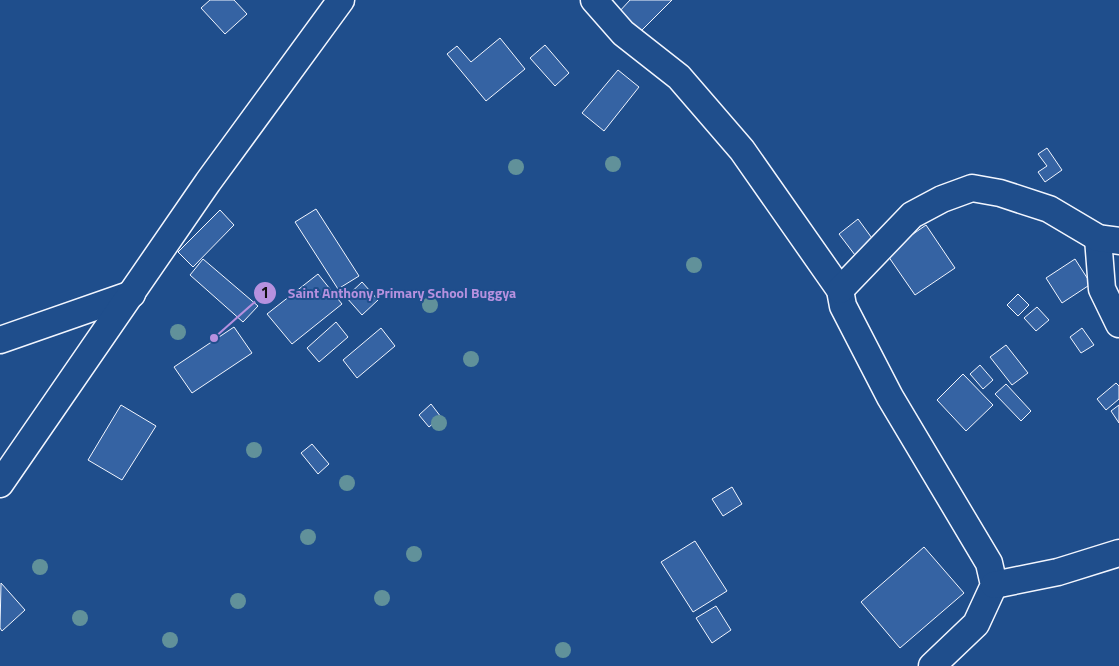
<svg xmlns="http://www.w3.org/2000/svg" width="1119" height="666" font-family="'Titillium Web',sans-serif">
<rect width="100%" height="100%" fill="#1f4e8c"/>
<!-- building -->
<g fill="#3563a3" stroke="#f2f6ff">
<path d="M210 0H234L247 14 225 34 201 8Z"/>
<path d="M630 0H672L639 33 618 13Z"/>
<path d="M500 38 525 69 486 101 447 54 457 46 471 62Z"/>
<path d="M545 45 569 73 555 86 530 58Z"/>
<path d="M618 70 639 87 604 131 582 113Z"/>
<path d="M1047 148 1062 170 1045 182 1038 172 1047 166 1038 154Z"/>
<path d="M316 209 359 276 338 289 295 222Z"/>
<path d="M220 210 234 225 193 267 178 252Z"/>
<path d="M858 219 877 245 858 259 839 234Z"/>
<path d="M926 225 955 268 915 295 886 253Z"/>
<path d="M203 259 258 306 243 322 190 275Z"/>
<path d="M1075 259 1091 284 1062 303 1046 278Z"/>
<path d="M318 274 342 304 292 344 267 314Z"/>
<path d="M362 282 378 300 362 315 346 297Z"/>
<path d="M1018 294 1029 305 1018 316 1007 305Z"/>
<path d="M1037 307 1049 320 1036 331 1024 318Z"/>
<path d="M336 322 348 337 319 362 307 348Z"/>
<path d="M234 327 252 353 192 393 174 367Z"/>
<path d="M381 328 395 346 357 378 343 360Z"/>
<path d="M1082 328 1094 345 1081 353 1070 337Z"/>
<path d="M1006 345 1028 373 1012 385 990 357Z"/>
<path d="M980 365 993 380 983 389 970 374Z"/>
<path d="M963 374 993 405 966 431 937 400Z"/>
<path d="M1116 383 1119 386V399L1106 410 1097 399Z"/>
<path d="M1006 384 1031 411 1021 421 995 394Z"/>
<path d="M431 404 441 417 429 427 419 415Z"/>
<path d="M121 405 156 426 122 480 88 460Z"/>
<path d="M1119 405V423L1111 411Z"/>
<path d="M312 444 329 464 318 474 301 453Z"/>
<path d="M732 487 742 504 723 516 712 499Z"/>
<path d="M695 541 727 591 693 612 661 562Z"/>
<path d="M924 547 964 593 900 648 861 602Z"/>
<path d="M1 583 25 610 2 631 0 628Z"/>
<path d="M716 606 731 630 712 643 696 618Z"/>
</g>
<g fill="none" stroke-linecap="round" stroke-linejoin="round">
<!-- street casing -->
<g stroke="#f2f6ff" stroke-width="29">
<g id="street">
<path d="M594 0 623 33 679 77 742 150 840 290 843 306 890 397 989 563 994 585 976 624 932 666"/>
<path d="M1098 238 1102 289 1119 324"/>
<path d="M840 290 912 215 942 199 972 188 1000 193 1049 209 1098 238 1119 241"/>
<path d="M0 340 132 294"/>
<path d="M0 484 208 182 341 0"/>
<path d="M994 585 1058 572 1119 553"/>
</g>
</g>
<!-- street -->
<use href="#street" stroke="#1f4e8c" stroke-width="26"/>
</g>
<!-- trees -->
<g fill="#61919a">
<circle cx="613" cy="164" r="8"/>
<circle cx="516" cy="167" r="8"/>
<circle cx="694" cy="265" r="8"/>
<circle cx="430" cy="305" r="8"/>
<circle cx="178" cy="332" r="8"/>
<circle cx="471" cy="359" r="8"/>
<circle cx="439" cy="423" r="8"/>
<circle cx="254" cy="450" r="8"/>
<circle cx="347" cy="483" r="8"/>
<circle cx="308" cy="537" r="8"/>
<circle cx="414" cy="554" r="8"/>
<circle cx="40" cy="567" r="8"/>
<circle cx="382" cy="598" r="8"/>
<circle cx="238" cy="601" r="8"/>
<circle cx="80" cy="618" r="8"/>
<circle cx="170" cy="640" r="8"/>
<circle cx="563" cy="650" r="8"/>
</g>
<!-- callouts -->
<path fill="none" stroke="#b691df" stroke-width="2" d="M214 338L265 293"/>
<g fill="#b691df" stroke="#1f4e8c" stroke-width="2">
<circle cx="214" cy="338" r="5"/>
<circle cx="265" cy="293" r="12"/>
</g>
<g font-size="15" text-anchor="middle" font-weight="bold" fill="#111">
<text x="265" y="298">1</text>
</g>
<g font-size="14" text-anchor="middle" font-weight="bold" fill="#b691df" stroke="#1f4e8c" stroke-width="4" stroke-linejoin="round" paint-order="stroke">
<text x="402" y="298">Saint Anthony Primary School Buggya</text>
</g>
</svg>
